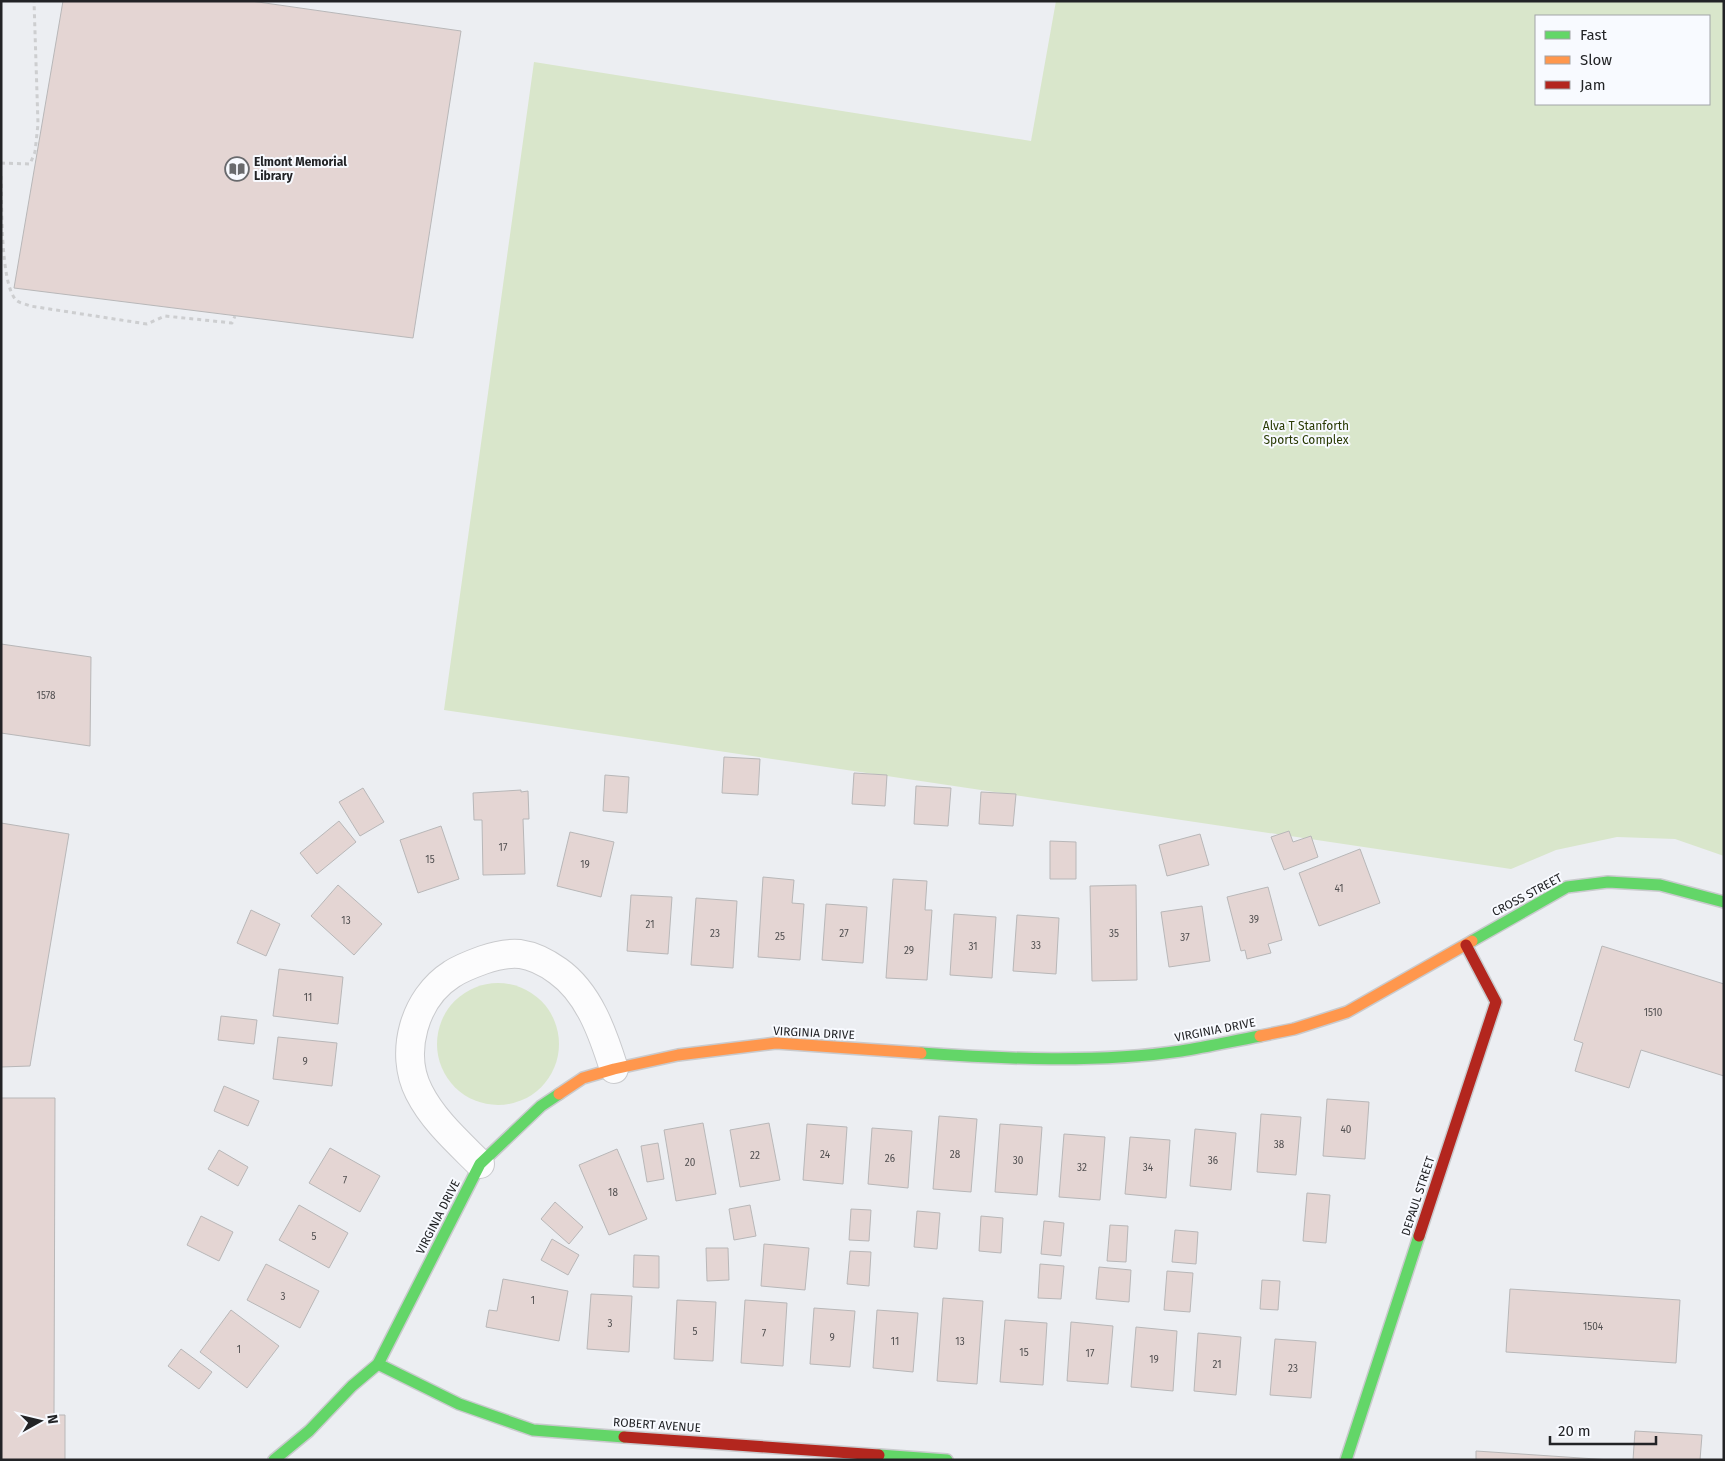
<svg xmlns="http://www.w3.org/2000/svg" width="1725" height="1461" font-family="'Fira Sans',sans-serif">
<rect width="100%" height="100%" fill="#eceef2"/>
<!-- green -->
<g fill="#d9e6cb" fill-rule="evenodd">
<path d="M1056 1H1724V856L1675 839 1617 837 1556 850 1511 869 444 710 534 62 1031 141ZM1536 16H1709V104H1536Z"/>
<circle cx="498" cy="1044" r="61"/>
</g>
<!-- building -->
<g fill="#e4d5d3" stroke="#b8b7b8">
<path d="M63 1H251L461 31 413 338 14 288Z"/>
<path d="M1 644 91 657 90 746 1 733Z"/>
<path d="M724 757 760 759 758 795 722 793Z"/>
<path d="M854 773 887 775 885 806 852 804Z"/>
<path d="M605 775 629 777 627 813 603 811Z"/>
<path d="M916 786 951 788 948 826 914 824Z"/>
<path d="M363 788 384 822 360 836 339 802Z"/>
<path d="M521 790V792L528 791 529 819H523L525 874 483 875 482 820H474L473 793Z"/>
<path d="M981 792 1016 794 1013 826 979 824Z"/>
<path d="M339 821 356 842 317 874 300 853Z"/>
<path d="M1 823 69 834 30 1066 1 1067Z"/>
<path d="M441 826 459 879 418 893 400 840Z"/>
<path d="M1289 831 1293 842 1311 836 1318 857 1284 870 1271 837Z"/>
<path d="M570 832 614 842 601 897 557 886Z"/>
<path d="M1200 834 1209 865 1167 876 1159 845Z"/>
<path d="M1050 841 1076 842V879H1050Z"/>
<path d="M1360 849 1380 903 1319 926 1299 873Z"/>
<path d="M763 877 794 880 792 903 804 904 800 960 758 957Z"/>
<path d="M893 879 927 881 925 910H932L927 980 886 978Z"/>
<path d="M338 885 382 924 354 955 311 916Z"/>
<path d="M1136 885 1137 980 1092 981 1090 886Z"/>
<path d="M1268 887 1282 940 1268 944 1271 953 1247 959 1245 950 1241 951 1227 897Z"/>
<path d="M631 895 672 897 668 954 627 951Z"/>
<path d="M696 898 737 901 733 968 691 965Z"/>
<path d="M826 904 867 907 863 963 822 960Z"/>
<path d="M1202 906 1210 961 1169 967 1161 912Z"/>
<path d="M251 910 280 924 266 956 237 943Z"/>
<path d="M954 914 996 917 992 978 950 975Z"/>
<path d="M1017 915 1059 918 1056 974 1013 971Z"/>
<path d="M1602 946 1724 984V1076L1641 1050 1629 1088 1575 1071 1583 1043 1574 1040Z"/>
<path d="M279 969 343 977 338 1024 273 1016Z"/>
<path d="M221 1016 257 1020 254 1044 218 1040Z"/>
<path d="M278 1037 337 1043 332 1086 273 1079Z"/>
<path d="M224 1086 259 1101 248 1126 214 1111Z"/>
<path d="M1 1098H55L54 1415H65V1460H1Z"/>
<path d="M1327 1099 1369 1102 1365 1159 1323 1156Z"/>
<path d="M1261 1114 1301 1117 1296 1175 1257 1172Z"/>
<path d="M939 1116 977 1119 971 1192 933 1189Z"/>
<path d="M703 1123 716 1194 676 1201 664 1130Z"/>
<path d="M769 1123 780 1180 740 1187 730 1130Z"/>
<path d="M807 1124 847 1127 843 1184 803 1180Z"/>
<path d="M1000 1124 1042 1127 1037 1195 995 1192Z"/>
<path d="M872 1128 912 1131 908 1188 868 1184Z"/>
<path d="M1195 1129 1236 1133 1231 1190 1190 1186Z"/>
<path d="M1064 1134 1105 1137 1100 1200 1059 1197Z"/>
<path d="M1130 1137 1170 1140 1166 1198 1125 1194Z"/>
<path d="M658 1143 664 1179 647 1182 641 1146Z"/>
<path d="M330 1148 380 1176 360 1212 309 1183Z"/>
<path d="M617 1149 647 1219 609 1235 579 1165Z"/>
<path d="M219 1150 248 1167 238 1186 208 1169Z"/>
<path d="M1307 1193 1330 1195 1326 1243 1303 1241Z"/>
<path d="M555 1202 583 1227 569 1244 541 1219Z"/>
<path d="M299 1205 348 1233 329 1268 279 1240Z"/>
<path d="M750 1205 756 1236 734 1240 729 1209Z"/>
<path d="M851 1209 871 1210 869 1241 849 1240Z"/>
<path d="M917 1211 940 1213 937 1249 914 1247Z"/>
<path d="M201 1216 233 1232 219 1261 187 1245Z"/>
<path d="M981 1216 1003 1218 1001 1253 979 1251Z"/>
<path d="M1044 1221 1064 1223 1061 1256 1041 1254Z"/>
<path d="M1110 1225 1128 1226 1126 1262 1107 1261Z"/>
<path d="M1175 1230 1198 1232 1196 1264 1172 1262Z"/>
<path d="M552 1239 579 1255 568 1275 541 1260Z"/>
<path d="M764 1244 809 1248 805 1290 761 1286Z"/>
<path d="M706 1248H728L729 1280 707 1281Z"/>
<path d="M850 1251 871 1252 869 1286 847 1284Z"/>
<path d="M634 1255 659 1256V1288L633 1287Z"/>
<path d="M266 1264 319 1291 300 1328 247 1300Z"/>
<path d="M1040 1264 1064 1266 1061 1299 1038 1298Z"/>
<path d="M1099 1267 1131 1270 1129 1302 1096 1299Z"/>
<path d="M1167 1271 1193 1273 1190 1312 1164 1310Z"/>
<path d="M503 1279 568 1291 559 1341 486 1327 489 1310 497 1311Z"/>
<path d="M1262 1280 1280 1281 1278 1310 1260 1309Z"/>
<path d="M1510 1289 1680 1300 1676 1363 1506 1352Z"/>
<path d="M591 1294 632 1296 629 1352 587 1349Z"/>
<path d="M943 1298 983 1301 977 1384 937 1381Z"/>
<path d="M677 1300 716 1302 713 1361 674 1359Z"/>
<path d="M745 1300 787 1303 783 1366 741 1363Z"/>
<path d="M814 1308 855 1311 850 1367 810 1364Z"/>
<path d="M231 1310 279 1346 247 1388 200 1352Z"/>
<path d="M877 1310 918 1313 913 1372 873 1368Z"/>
<path d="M1005 1320 1047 1323 1043 1385 1000 1382Z"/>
<path d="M1071 1322 1113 1326 1108 1384 1067 1381Z"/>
<path d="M1136 1327 1177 1331 1173 1391 1131 1387Z"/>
<path d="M1198 1333 1241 1337 1236 1395 1194 1391Z"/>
<path d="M1275 1339 1316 1342 1311 1398 1270 1395Z"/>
<path d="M181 1349 212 1372 199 1389 168 1366Z"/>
<path d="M1635 1431 1702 1435 1700 1460H1633Z"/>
<path d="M1476 1451 1611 1460H1476Z"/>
</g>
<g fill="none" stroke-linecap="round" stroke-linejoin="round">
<!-- street casing -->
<g stroke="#c9cacd" stroke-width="30">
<path id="street" d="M480 1164C458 1142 433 1120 419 1092 399 1053 414 998 452 974 461 968 472 964 483 960 494 956 508 953 520 954 534 956 547 963 558 971 589 993 603 1034 614 1069"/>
</g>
<!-- fast casing -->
<g stroke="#c9cacd" stroke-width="14">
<g id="fast">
<path d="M1472 941 1567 887 1608 882 1660 885 1724 902"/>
<path d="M921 1053C1005 1059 1098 1063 1181 1051 1207 1047 1233 1041 1260 1036"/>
<path d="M378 1364 459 1404 533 1430 624 1437"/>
<path d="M879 1455 947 1460"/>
<path d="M274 1460 309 1431 352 1386 378 1364 480 1164 541 1106 559 1094"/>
<path d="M1346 1460 1419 1236"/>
</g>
</g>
<!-- slow casing -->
<g stroke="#c9cacd" stroke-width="14">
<g id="slow">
<path d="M1260 1036 1294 1029 1347 1012 1472 941"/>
<path d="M559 1094 583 1078 614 1069 678 1055 776 1043 921 1053"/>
</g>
</g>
<!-- jam casing -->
<g stroke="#c9cacd" stroke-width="14">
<g id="jam">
<path d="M1419 1236 1496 1002 1466 945"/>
<path d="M624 1437 879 1455"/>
</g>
</g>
<!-- path -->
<g stroke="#cdced0" stroke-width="3" stroke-dasharray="4 4" stroke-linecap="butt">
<path d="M1 163 30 164 35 152 38 124 34 1"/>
<path d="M1 176C2 203 0 283 16 300 19 303 26 304 30 306L147 324 165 316 232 323 235 316"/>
</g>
<!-- street -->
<use href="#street" stroke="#fcfcfd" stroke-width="28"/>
<!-- fast -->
<use href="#fast" stroke="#63d668" stroke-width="11"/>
<!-- slow -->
<use href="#slow" stroke="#ff974d" stroke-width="11"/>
<!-- jam -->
<use href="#jam" stroke="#b3261e" stroke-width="11"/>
</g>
<!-- icons -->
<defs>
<g id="library-ring" transform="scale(1.25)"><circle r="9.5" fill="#f8faff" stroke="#696a6d" stroke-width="1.5"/><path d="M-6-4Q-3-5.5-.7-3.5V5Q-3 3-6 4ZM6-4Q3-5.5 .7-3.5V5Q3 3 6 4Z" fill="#696a6d"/></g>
</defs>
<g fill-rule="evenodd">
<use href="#library-ring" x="237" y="169"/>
</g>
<g text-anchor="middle" stroke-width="4" stroke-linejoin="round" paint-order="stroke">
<!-- number labels -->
<g font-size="10" fill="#525051">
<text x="46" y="699">1578</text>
<text x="503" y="851">17</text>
<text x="430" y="863">15</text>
<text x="585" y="868">19</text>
<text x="1339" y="892">41</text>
<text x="1254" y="923">39</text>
<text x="346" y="924">13</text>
<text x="650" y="928">21</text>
<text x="715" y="937">23</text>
<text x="844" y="937">27</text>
<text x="1114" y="937">35</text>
<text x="780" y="940">25</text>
<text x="1185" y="941">37</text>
<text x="1036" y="949">33</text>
<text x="973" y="950">31</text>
<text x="909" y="954">29</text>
<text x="308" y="1001">11</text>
<text x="1653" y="1016">1510</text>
<text x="305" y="1065">9</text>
<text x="1346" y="1133">40</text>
<text x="1279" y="1148">38</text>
<text x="825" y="1158">24</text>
<text x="955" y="1158">28</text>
<text x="755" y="1159">22</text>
<text x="890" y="1162">26</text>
<text x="1018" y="1164">30</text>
<text x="1213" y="1164">36</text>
<text x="690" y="1166">20</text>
<text x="1082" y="1171">32</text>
<text x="1148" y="1171">34</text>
<text x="345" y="1184">7</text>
<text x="613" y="1196">18</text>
<text x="314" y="1240">5</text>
<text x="283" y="1300">3</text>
<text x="533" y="1304">1</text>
<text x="610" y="1327">3</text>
<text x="1593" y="1330">1504</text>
<text x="695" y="1335">5</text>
<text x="764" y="1337">7</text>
<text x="832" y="1341">9</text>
<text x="895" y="1345">11</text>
<text x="960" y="1345">13</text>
<text x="239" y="1353">1</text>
<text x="1024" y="1356">15</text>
<text x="1090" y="1357">17</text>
<text x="1154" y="1363">19</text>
<text x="1217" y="1368">21</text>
<text x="1293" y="1372">23</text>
</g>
<!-- poi labels -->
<g font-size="12" font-weight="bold" fill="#222326" stroke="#f8faff" text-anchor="start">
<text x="254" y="166">Elmont Memorial<tspan x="254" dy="14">Library</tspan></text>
</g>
<!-- park labels -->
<g font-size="12" fill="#2a3b05" stroke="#f8faff">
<text x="1306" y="430">Alva T Stanforth<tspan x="1306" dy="14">Sports Complex</tspan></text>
</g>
<!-- street labels -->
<g font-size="12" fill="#222326" stroke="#f8faff">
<text transform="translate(1527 895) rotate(-28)" y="4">CROSS STREET</text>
<text transform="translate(1215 1030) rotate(-11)" y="4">VIRGINIA DRIVE</text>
<text transform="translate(814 1033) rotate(3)" y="4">VIRGINIA DRIVE</text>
<text transform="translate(1418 1196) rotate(-72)" y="4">DEPAUL STREET</text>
<text transform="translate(438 1217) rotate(-63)" y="4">VIRGINIA DRIVE</text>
<text transform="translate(657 1425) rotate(4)" y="4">ROBERT AVENUE</text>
</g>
</g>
<!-- border -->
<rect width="1725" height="1461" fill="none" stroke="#222326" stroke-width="5"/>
<!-- legend -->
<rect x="1535" y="15" width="175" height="90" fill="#f8faff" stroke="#a2a4a8"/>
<rect x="1545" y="31" width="25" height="8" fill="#63d668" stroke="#a2a4a8"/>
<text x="1580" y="40" font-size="15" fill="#222326">Fast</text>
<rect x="1545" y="56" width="25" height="8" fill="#ff974d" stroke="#a2a4a8"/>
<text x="1580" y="65" font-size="15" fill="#222326">Slow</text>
<rect x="1545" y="81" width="25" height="8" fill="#b3261e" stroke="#a2a4a8"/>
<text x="1580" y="90" font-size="15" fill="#222326">Jam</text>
<!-- north arrow -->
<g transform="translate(40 1421) rotate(82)" stroke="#f8faff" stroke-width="4" paint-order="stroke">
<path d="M0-4L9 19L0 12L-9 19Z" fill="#222326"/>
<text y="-8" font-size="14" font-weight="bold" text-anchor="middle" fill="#222326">N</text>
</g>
<!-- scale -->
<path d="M1550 1436v8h106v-8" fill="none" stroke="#222326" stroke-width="2.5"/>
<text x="1558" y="1436" font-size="15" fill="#222326" stroke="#f8faff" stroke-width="4" paint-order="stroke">20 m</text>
</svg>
